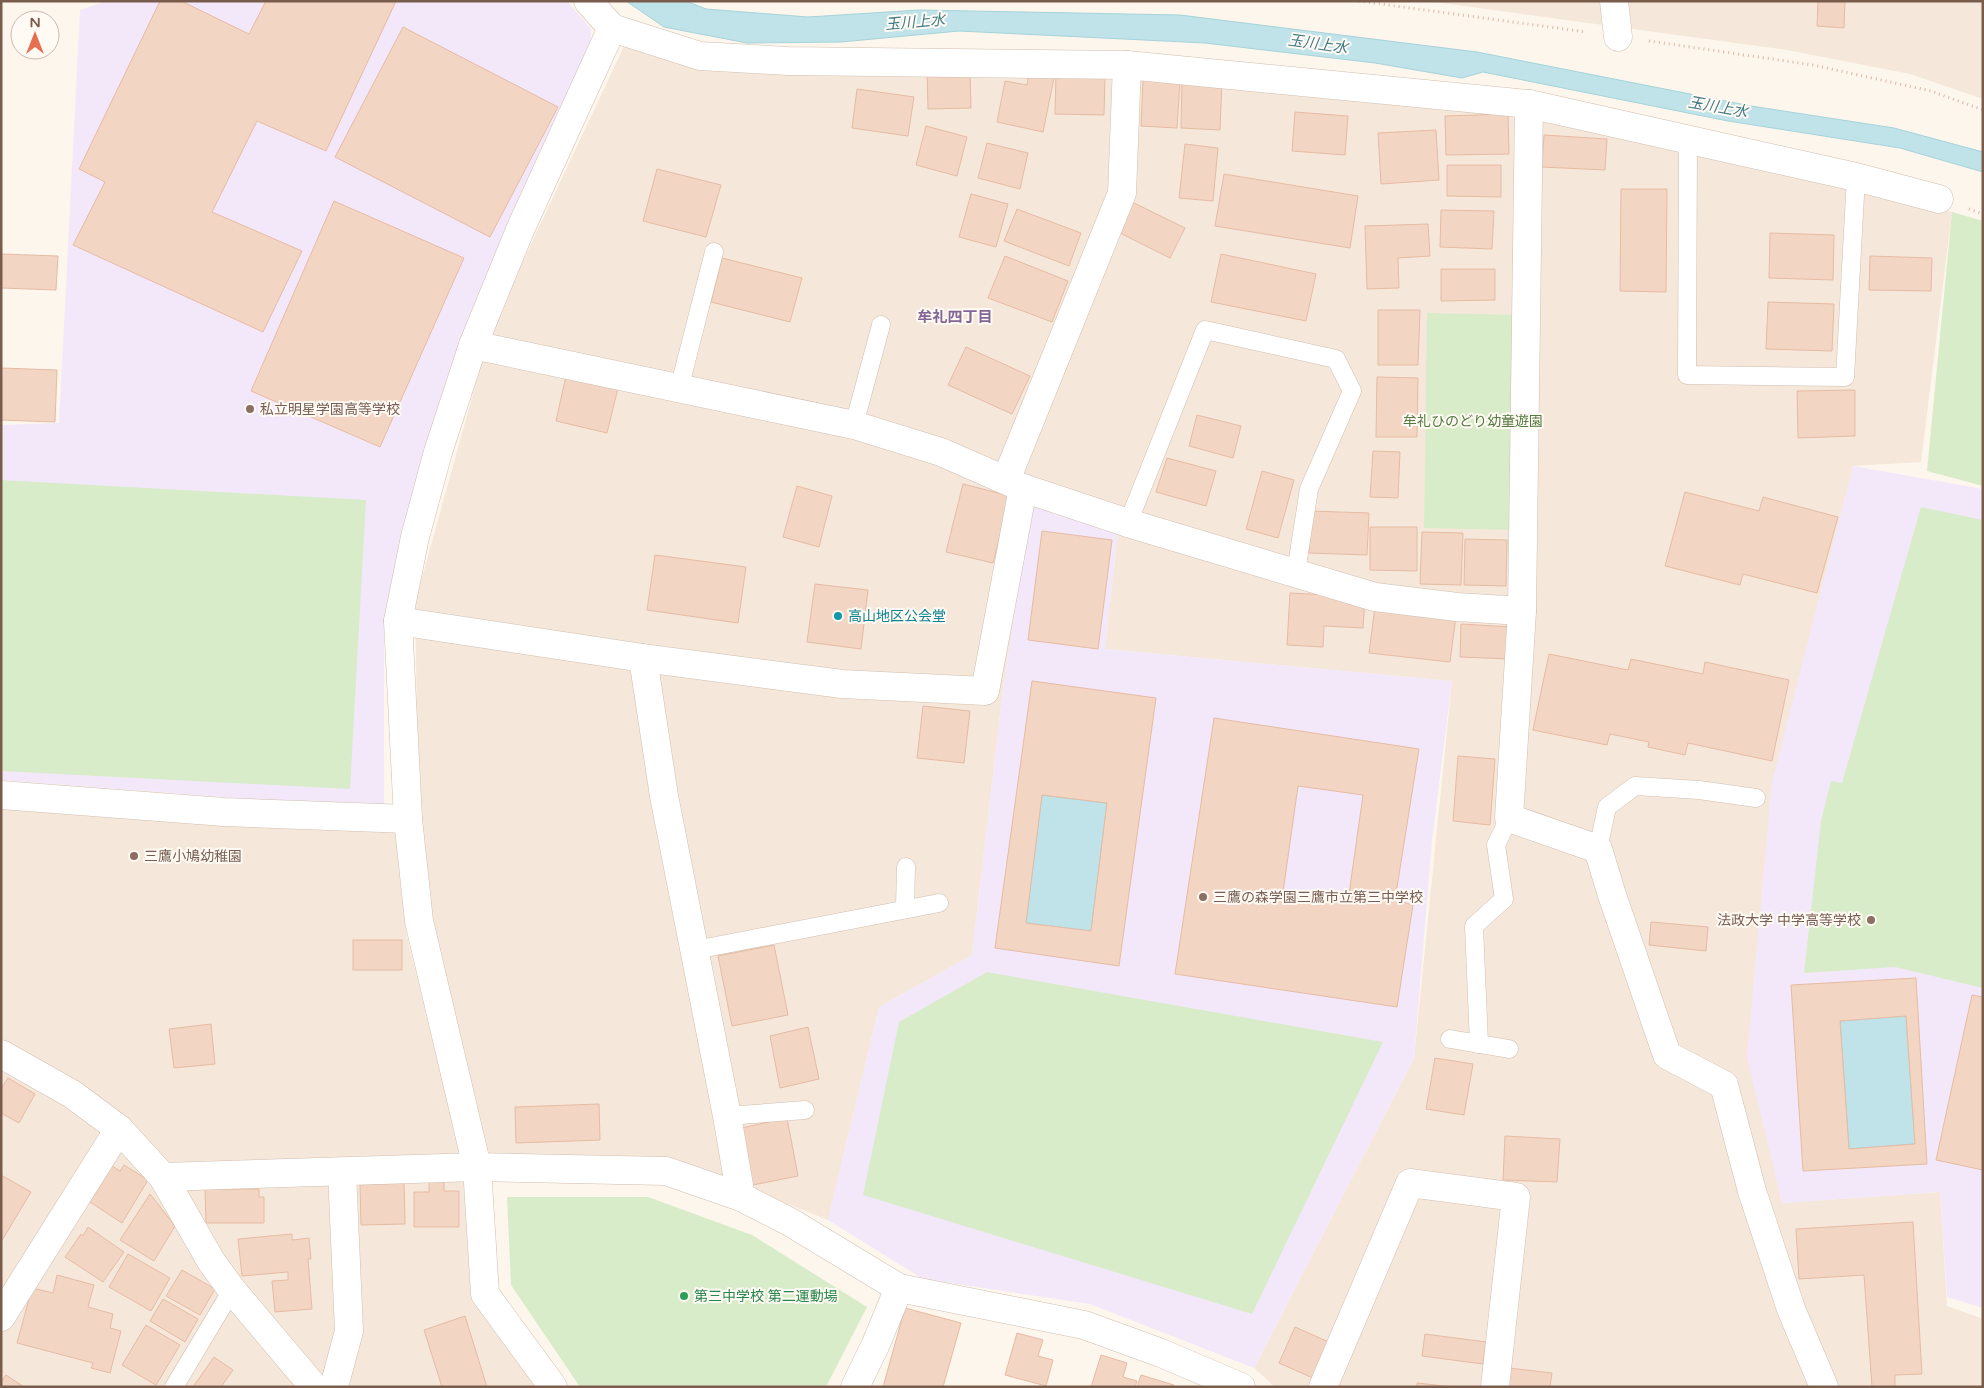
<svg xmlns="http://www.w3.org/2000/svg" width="1984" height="1388" font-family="'Varela Round','Noto Sans JP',sans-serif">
<rect width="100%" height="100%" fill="#fdf6ec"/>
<!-- residential -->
<g fill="#f5e8da">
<path d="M1427 1H1983V99L1910 74 1787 50Z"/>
<path d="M627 40 1086 72 1486 111 1668 147 1952 212 1921 462 1853 466 1782 1203 1940 1192 1947 1306 1983 1319V1387H1275L1254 1368 1414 1058 1452 681 1105 649 1118 533 1031 509 1003 689 972 955 879 1007 828 1220 677 1160 487 1154 425 908 419 836 415 603 491 329Z"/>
<path d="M1 807 400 830 406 932 467 1182 476 1300 542 1387H1Z"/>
</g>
<!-- education -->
<g fill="#f3e8fa">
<path d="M106 1H567L591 29V54L384 622V804L342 806 1 780V425L59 423 80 10Z"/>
<path d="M1853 466 1983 489V1308L1947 1297 1940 1192 1782 1203 1747 1057 1772 782Z"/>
<path d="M1038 507 1118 533 1105 649 1452 681 1432 840 1414 1058 1254 1368 1090 1304 923 1279 828 1220 879 1007 972 955 1003 689 1031 509Z"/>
</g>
<!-- green -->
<g fill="#d8ecc9">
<path d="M1952 212 1983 221V486L1927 471Z"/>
<path d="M1427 313 1523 315 1519 530 1424 528Z"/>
<path d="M1 480 366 500 350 789 1 771Z"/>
<path d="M1921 507 1983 520V988L1895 967 1804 973 1821 821 1831 781 1842 783Z"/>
<path d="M987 972 1383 1042 1252 1314 863 1195 899 1022Z"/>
<path d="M507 1197H648L752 1235 867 1307 826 1387H580L511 1285Z"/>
</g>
<!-- water -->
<g fill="#bfe3e8" stroke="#a5d3da">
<path d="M626 1H686L706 9 808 17 919 10 1180 15 1477 52 1751 106 1894 128 1983 152V172L1900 148 1728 121 1483 72 1462 78 1375 63 1205 43 959 31 841 42 747 43 664 27Z"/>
<path d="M1042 795 1107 803 1091 931 1026 923Z"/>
<path d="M1906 1016 1915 1144 1849 1149 1840 1021Z"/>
</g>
<!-- building -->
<g fill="#f3d5c3" stroke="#e6bba3" fill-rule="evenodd">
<path d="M160 1H181L249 34 266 1H396L326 151 257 121 212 212 302 251 263 332 73 245 105 182 79 169Z"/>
<path d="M1818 1H1845L1844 28 1817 26Z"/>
<path d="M403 27 558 107 490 237 335 157Z"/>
<path d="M1030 67 1055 73 1043 132 997 122 1005 81 1027 85Z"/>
<path d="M970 69 971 108 928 109 927 70Z"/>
<path d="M1056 74 1105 76 1104 115 1055 114Z"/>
<path d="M1143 80 1180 81 1177 128 1141 126Z"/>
<path d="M1182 80 1222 81 1220 130 1181 128Z"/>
<path d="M857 89 914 97 908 136 852 128Z"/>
<path d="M1295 112 1348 116 1345 155 1292 151Z"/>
<path d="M1508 114 1509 154 1446 155 1445 116Z"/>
<path d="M926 126 967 137 957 176 916 165Z"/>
<path d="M1436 130 1439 180 1381 184 1378 133Z"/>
<path d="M1544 135 1607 139 1605 170 1542 167Z"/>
<path d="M987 143 1028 153 1020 189 978 178Z"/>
<path d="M1185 144 1218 148 1213 201 1179 198Z"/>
<path d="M1447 165H1501V197L1447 196Z"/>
<path d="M657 169 721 185 706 237 643 221Z"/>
<path d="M1224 174 1358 196 1350 248 1215 226Z"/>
<path d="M1621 189H1667L1666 292 1620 291Z"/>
<path d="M971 194 1008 204 996 247 959 237Z"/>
<path d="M334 201 464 258 380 447 251 391Z"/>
<path d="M1132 202 1185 228 1170 258 1118 232Z"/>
<path d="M1017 209 1081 233 1069 266 1004 241Z"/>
<path d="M1441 210 1494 211 1492 249 1440 247Z"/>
<path d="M1428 224 1430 256 1398 258 1399 288 1367 289 1365 226Z"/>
<path d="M1770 233 1834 235 1833 280 1769 278Z"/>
<path d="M1 254 58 256 56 290 1 288Z"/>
<path d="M1221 254 1316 274 1306 321 1211 302Z"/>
<path d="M1005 256 1068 281 1052 322 988 298Z"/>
<path d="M1870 256 1932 258 1931 291 1869 290Z"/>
<path d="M722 258 802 278 790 322 711 302Z"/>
<path d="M1441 269H1495V300L1441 301Z"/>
<path d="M1768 302 1834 304 1832 351 1766 349Z"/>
<path d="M1378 310H1420L1418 365H1378Z"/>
<path d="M966 347 1030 376 1012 414 948 385Z"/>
<path d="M1 368 57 370 55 422 1 420Z"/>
<path d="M566 376 618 388 607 433 556 421Z"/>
<path d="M1377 377 1418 378 1417 437H1376Z"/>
<path d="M1855 390V436L1798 438 1797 391Z"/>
<path d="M1197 415 1241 426 1233 458 1189 446Z"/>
<path d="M1373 451 1400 452 1398 498 1370 497Z"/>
<path d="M1167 458 1216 471 1206 506 1156 492Z"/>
<path d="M1262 471 1294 480 1278 538 1246 529Z"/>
<path d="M963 484 1010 496 993 563 946 552Z"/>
<path d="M797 486 832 496 819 547 783 537Z"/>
<path d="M1685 492 1759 511 1763 497 1838 517 1817 593 1743 574 1740 585 1665 566Z"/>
<path d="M1310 511 1369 513 1367 555 1309 553Z"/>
<path d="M1370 527H1417V571L1370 570Z"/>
<path d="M1042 531 1112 540 1098 649 1028 640Z"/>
<path d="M1422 532 1463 533 1461 585 1420 584Z"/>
<path d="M1465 539 1507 540 1506 586 1464 585Z"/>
<path d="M655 555 746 567 738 623 647 610Z"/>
<path d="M815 584 868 590 861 649 807 642Z"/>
<path d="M1290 593 1365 597 1363 628 1324 626 1323 647 1287 645Z"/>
<path d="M1375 607 1456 616 1450 662 1369 653Z"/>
<path d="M1461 624 1512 627 1510 659 1460 657Z"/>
<path d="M1549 654 1628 670 1631 659 1703 674 1705 662 1789 680 1772 761 1688 743 1685 755 1648 747 1649 742 1610 734 1607 745 1533 730Z"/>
<path d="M1032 681 1156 698 1119 966 995 948ZM1042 795 1107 803 1091 931 1026 923Z"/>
<path d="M923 706 970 711 964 763 917 758Z"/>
<path d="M1214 718 1419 749 1395 900 1413 905 1397 1007 1175 974ZM1298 786 1363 795 1348 901 1283 892Z"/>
<path d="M1458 756 1495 759 1490 825 1453 821Z"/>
<path d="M1651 922 1708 927 1706 951 1649 945Z"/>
<rect x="353" y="940" width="49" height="30"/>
<path d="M774 945 788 1015 732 1026 718 956Z"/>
<path d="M1916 978 1927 1164 1803 1171 1791 985ZM1906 1016 1915 1144 1849 1149 1840 1021Z"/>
<path d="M1972 995 1983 997V1170L1936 1160Z"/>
<path d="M211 1024 215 1064 174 1068 169 1029Z"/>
<path d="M808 1027 819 1079 780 1088 770 1036Z"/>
<path d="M1435 1058 1473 1064 1464 1115 1426 1109Z"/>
<path d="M8 1078 35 1094 19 1123 1 1113V1089Z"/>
<path d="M599 1104 600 1140 516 1143 515 1107Z"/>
<path d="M787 1118 798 1176 748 1186 737 1129Z"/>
<path d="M1505 1136 1560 1139 1557 1182 1503 1180Z"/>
<path d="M124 1165 148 1180 122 1223 90 1202 112 1166 120 1171Z"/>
<path d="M1 1175 31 1192 1 1242Z"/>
<path d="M429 1180H444V1191H459V1227H414V1192H429Z"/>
<path d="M404 1183 405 1224 361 1225 360 1185Z"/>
<path d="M205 1189H259V1197H264V1223H206Z"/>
<path d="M150 1194 175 1226 154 1261 120 1240Z"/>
<path d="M1913 1222 1922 1374 1895 1375V1387H1872L1864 1275 1799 1279 1796 1229Z"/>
<path d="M88 1227 124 1252 103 1282 65 1257 81 1234 83 1236Z"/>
<path d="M292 1234V1240L309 1238 311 1259H308L312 1309 275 1312 272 1281 288 1280V1272L242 1276 238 1239Z"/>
<path d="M128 1254 170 1278 151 1311 109 1287Z"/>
<path d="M182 1270 215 1289 200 1315 166 1296Z"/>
<path d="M57 1275 94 1285 88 1307 113 1314 110 1328 121 1331 110 1373 91 1368 93 1363 17 1343 32 1288 53 1293Z"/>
<path d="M163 1299 198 1319 185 1342 150 1321Z"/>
<path d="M905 1308 961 1323 943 1387H883Z"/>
<path d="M465 1316 487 1387H442L424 1330Z"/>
<path d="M146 1325 180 1345 156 1385 122 1365Z"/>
<path d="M1295 1327 1331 1343 1315 1379 1279 1363Z"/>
<path d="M1017 1333 1043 1340 1038 1356 1053 1360 1046 1386 1005 1375Z"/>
<path d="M1425 1334 1486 1342 1483 1364 1422 1356Z"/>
<path d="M1101 1355 1127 1363 1123 1377 1137 1381 1135 1387H1091Z"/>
<path d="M214 1357 233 1370 221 1387H193Z"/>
<path d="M1500 1367 1552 1373 1550 1387H1498Z"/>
<path d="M6 1375 24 1387H1V1382Z"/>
<path d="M1141 1375 1174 1385 1173 1387H1137Z"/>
<path d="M1417 1383 1454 1387H1417Z"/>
</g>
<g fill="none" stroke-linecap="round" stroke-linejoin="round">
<!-- lane casing -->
<g stroke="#d1beb0" stroke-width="19">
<g id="lane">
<path d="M1688 140 1687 375 1845 377 1856 177"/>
<path d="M679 389 714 252"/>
<path d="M854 425 881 325"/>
<path d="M1128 523 1205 330 1336 359 1352 391 1309 489 1296 572"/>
<path d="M1598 849 1607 807 1635 786 1699 790 1756 798"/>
<path d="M905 908 906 867"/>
<path d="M695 950 939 903"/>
<path d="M1450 1039 1509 1049"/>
<path d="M1479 1044 1474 926 1504 899 1496 845 1509 818"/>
<path d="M727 1116 805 1110"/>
<path d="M174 1387 232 1290"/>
</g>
</g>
<!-- street casing -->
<g stroke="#d1beb0" stroke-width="29">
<g id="street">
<path d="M588 1 612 28 700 56 788 61 1127 65 1529 104 1856 177 1939 199"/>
<path d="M1614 1 1618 37"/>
<path d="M1529 104 1522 611 1509 818 1598 849 1612 895 1667 1055 1724 1085 1752 1191 1791 1309 1824 1387"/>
<path d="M473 345 854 425 941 452 1023 488 1128 523 1375 597 1457 607 1522 611"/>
<path d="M1006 480 1122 193 1127 65"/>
<path d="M398 621 643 658 842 684 985 691 1023 488"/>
<path d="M643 658 664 796 727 1116 741 1197"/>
<path d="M1 795 224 812 408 819"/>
<path d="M1 1054 72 1094 119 1129 163 1177 211 1261 232 1290 314 1387"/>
<path d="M163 1177 477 1167 666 1171 741 1197 790 1222 899 1288 1084 1325 1161 1353 1241 1387"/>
<path d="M1 1317 119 1129"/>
<path d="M334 1387 349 1331 342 1172"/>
<path d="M553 1387 485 1294 477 1167 419 921 408 819 398 621 415 537 438 452 473 345 520 230 612 28"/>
<path d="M855 1387 875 1346 899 1288"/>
<path d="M1323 1387 1410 1183 1516 1197 1495 1387"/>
</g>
</g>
<!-- path -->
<g stroke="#d9b8a5" stroke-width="3" stroke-dasharray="1 4" stroke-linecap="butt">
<path d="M1359 1 1586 32"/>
<path d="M1649 41 1813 65 1931 91 1983 110"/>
<path d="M1969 209 1983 214"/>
</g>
<!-- lane -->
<use href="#lane" stroke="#fff" stroke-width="18"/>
<!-- street -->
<use href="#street" stroke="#fff" stroke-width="28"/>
</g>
<!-- markers -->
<g fill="#8d6e63" stroke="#fffaf3" stroke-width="2">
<circle cx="250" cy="409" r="5"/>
<circle cx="134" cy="856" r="5"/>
<circle cx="1203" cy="897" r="5"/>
<circle cx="1871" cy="920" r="5"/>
</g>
<circle fill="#0f9aa8" stroke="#fffaf3" stroke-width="2" cx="838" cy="616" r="5"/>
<circle fill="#2e9e5b" stroke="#fffaf3" stroke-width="2" cx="684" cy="1296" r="5"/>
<g text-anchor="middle" stroke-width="4" stroke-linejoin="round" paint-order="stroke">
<!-- education labels -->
<g font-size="14" fill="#785e54" stroke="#fffaf3" text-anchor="start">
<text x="260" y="414">私立明星学園高等学校</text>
<text x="144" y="861">三鷹小鳩幼稚園</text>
<text x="1213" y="902">三鷹の森学園三鷹市立第三中学校</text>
<text x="1861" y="925" text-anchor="end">法政大学 中学高等学校</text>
</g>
<!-- park labels -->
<g font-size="14" fill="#537a41" stroke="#fffaf3">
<text x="1473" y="426">牟礼ひのどり幼童遊園</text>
</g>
<!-- culture labels -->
<g font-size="14" fill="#0d838f" stroke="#fffaf3" text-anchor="start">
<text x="848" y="621">高山地区公会堂</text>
</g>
<!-- leisure labels -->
<g font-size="14" fill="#27864d" stroke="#fffaf3" text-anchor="start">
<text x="694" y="1301">第三中学校 第二運動場</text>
</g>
<!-- water labels -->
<g font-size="15" font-style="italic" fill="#437c86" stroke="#fffaf3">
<text transform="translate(915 22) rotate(-5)" y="5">玉川上水</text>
<text transform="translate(1318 44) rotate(8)" y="5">玉川上水</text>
<text transform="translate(1718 107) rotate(10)" y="5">玉川上水</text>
</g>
<!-- neighbourhood labels -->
<g font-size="15" font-weight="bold" fill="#846695" stroke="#fffaf3">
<text x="955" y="322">牟礼四丁目</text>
</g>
</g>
<!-- border -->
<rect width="1984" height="1388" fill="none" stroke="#7a5c4d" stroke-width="5"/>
<!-- north arrow -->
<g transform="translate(35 35)"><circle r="24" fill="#fffaf3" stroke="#cabbb1"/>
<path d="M0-4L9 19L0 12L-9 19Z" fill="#e76f51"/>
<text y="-8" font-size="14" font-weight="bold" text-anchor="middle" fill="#7a5c4d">N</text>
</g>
</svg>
